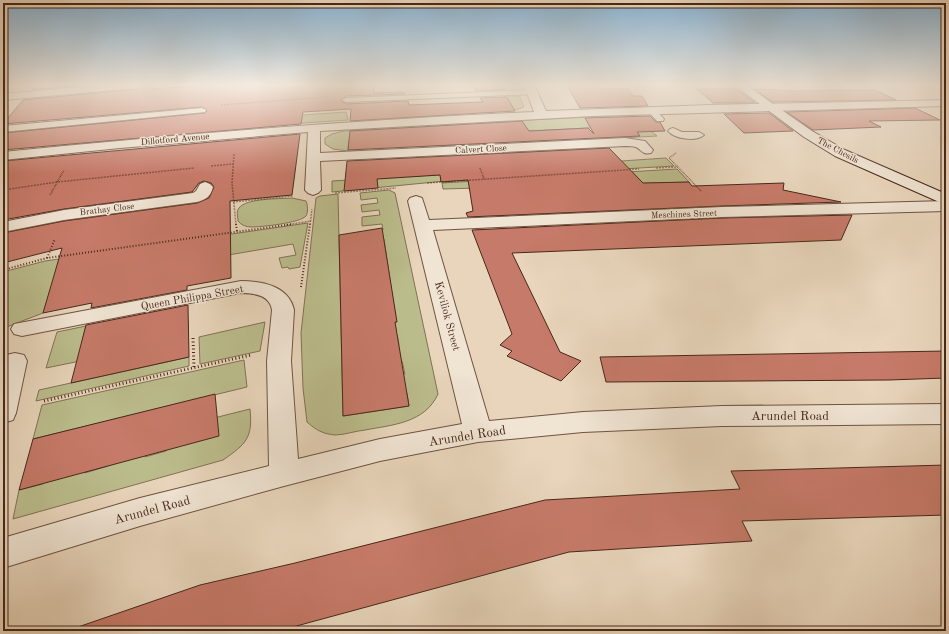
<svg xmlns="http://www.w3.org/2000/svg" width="949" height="634" font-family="'Old Standard TT',serif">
<rect width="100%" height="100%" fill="#e8d5bb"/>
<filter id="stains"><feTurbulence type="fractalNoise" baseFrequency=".005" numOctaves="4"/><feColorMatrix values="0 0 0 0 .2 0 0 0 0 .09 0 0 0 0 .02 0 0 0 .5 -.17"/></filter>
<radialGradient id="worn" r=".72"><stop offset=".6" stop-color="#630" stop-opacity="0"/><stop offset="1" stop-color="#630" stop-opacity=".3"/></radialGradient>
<!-- green -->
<g fill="#bbbc8c" stroke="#827253">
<path d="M503 95 520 97 524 107 515 110Z"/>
<path d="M346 112 348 120 245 127 247 119Z"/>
<path d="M635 115 645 125 493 133 488 122Z"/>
<path d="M482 122 487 133 349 140 348 150H357V146L373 145 374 149H385V144H397V148H406L405 143 420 142 421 147 429 146 428 142 443 141 445 146 453 145 451 141 466 140 468 144H476L490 139 493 145 348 153V151L333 149 325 144V138L332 134 343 131Z"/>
<path d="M636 131H651L657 136 498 145 497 143 505 142 518 137 521 142 551 140 563 135 567 140 592 134 607 133 640 136Z"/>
<path d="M666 158 674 166 605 170 621 161Z"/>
<path d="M677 169 689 182 443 189 442 183Z"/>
<path d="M479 172 476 178 332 192V181Z"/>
<path d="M389 190 395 193 438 394C425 423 392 425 365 430 355 431 344 435 335 435 323 434 316 430 307 422L303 388 301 333 316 198 320 196 338 194 343 416 409 406 407 393 378 397 377 378 405 374 402 361 375 365 399 345 397 335 372 338 371 325 396 322 384 239 364 241 383 230 382 224 362 226V217L380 215 379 210 362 212 361 205 378 203 377 198 361 200 360 193Z"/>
<path d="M292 198 306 201C308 205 308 213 306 216 300 223 261 227 251 227 246 227 241 225 238 221 238 217 236 211 239 208 246 198 280 199 292 198Z"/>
<path d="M308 223 300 267 289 269 288 267 282 268 279 258 296 255 293 244 52 285 43 313 9 326 3 331V272L45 261Z"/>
<path d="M188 321V339L46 368 57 332 86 326 82 342Z"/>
<path d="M265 322 260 351 200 364 199 337Z"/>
<path d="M189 357V366L36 401 39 390Z"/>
<path d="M244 360 247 387 33 439 42 405Z"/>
<path d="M250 409C253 438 246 444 223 460L13 519 19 490 43 484 48 460 88 450 85 473 108 466 110 444 145 435V457L166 451V430Z"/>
</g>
<!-- building -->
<g fill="#c67a69" stroke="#48281a">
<path d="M36 85H87L32 90Z"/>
<path d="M143 85H151V89L210 85H374V93L404 92 405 94 346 96 341 101 346 104 408 101 409 105 483 102 480 98 507 97 515 111 350 121 351 109 303 112 301 124 3 150V133L205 113 207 111 202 107 3 124 23 100 137 89Z"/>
<path d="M472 85H503L505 90 476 91Z"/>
<path d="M567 85H598L601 89H628L633 96H642L648 106 580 108Z"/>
<path d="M697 89H736L755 103H713Z"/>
<path d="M754 89 794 91 875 90 896 100 773 102Z"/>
<path d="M915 108 940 120 869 121 881 127 813 130 787 112Z"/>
<path d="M769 113 793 131 744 133 724 114Z"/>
<path d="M650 116 656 122H660L665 131 637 132 640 136 348 150 350 131 522 121 529 131 588 128 594 134 585 118Z"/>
<path d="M300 134 292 195 230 201 231 278 187 286V290L91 308 92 303 43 313 62 248 3 263V233L64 221 197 203 209 198 214 187 211 183 204 181 199 183 192 192 64 209 3 220V161Z"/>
<path d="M609 148 643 183 689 182 692 186 784 183 783 190 841 202 722 206 468 217 466 213 473 211 468 180 441 182 440 175 377 179 378 188 344 191 347 161Z"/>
<path d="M852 215 841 240 512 253 560 352 581 361 561 381 507 356 512 351 500 345 512 334 472 230 722 218Z"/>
<path d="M382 228 397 322H395L409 406 343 416 339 235Z"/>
<path d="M188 305 189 357 71 383 86 325Z"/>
<path d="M946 351V378L889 380 606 382 600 357Z"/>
<path d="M215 394 219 436 19 490 33 439Z"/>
<path d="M946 465V515L742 521 752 541 569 552 278 631H79L78 627 200 585 295 563 545 500 740 489 731 471Z"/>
</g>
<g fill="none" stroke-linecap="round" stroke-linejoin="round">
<!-- lane casing -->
<g stroke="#705342" stroke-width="2">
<g id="lane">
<path d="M532 90 536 92 535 94 346 102 342 100 346 98Z"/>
<path d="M202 108 206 110 205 112 3 132V126Z"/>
<path d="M648 108H654L664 119 663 121H657L647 110Z"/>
<path d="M673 128 682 132H699L704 135C696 142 675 139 668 131L670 129Z"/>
</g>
</g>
<!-- street casing -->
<g stroke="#705342" stroke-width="2">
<g id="street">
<path d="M103 85H142L137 88 3 100V94Z"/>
<path d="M524 85H534L546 111 710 105 946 100V106L592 116 320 131V153L625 138 645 141 653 150 651 153C642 155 642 150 636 147 633 146 628 146 625 146L320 161 321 190 318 193 313 195 308 193 305 190 308 132 120 148 3 160V152C180 134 357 120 534 112Z"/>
<path d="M205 182 210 184 213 187C210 197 207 199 197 202L64 220 3 232V222L64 210 193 193 196 191 200 184Z"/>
<path d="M416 196 422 198 429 220 722 207 946 201V211L722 217 433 230 489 421 583 412 722 406 946 404V424L722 426 583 432 478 442 380 461 284 486 140 526 3 568V538L140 498 269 466 267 361 272 310C270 295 254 293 241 293L22 336 14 334 11 329 14 324 241 281C262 281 289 286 294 310L291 361 298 459 380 439 462 424 408 201 410 198Z"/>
<path d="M15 353 24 355 27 361 16 413 13 420 3 423V361L6 355Z"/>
</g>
</g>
<!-- secondary casing -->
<g stroke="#48281a" stroke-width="2">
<path id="secondary" d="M734 85H746L812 131 845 150 946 194V205L835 156 804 137Z"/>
</g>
<!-- path-far2 -->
<g stroke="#48281a" stroke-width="1.5" stroke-dasharray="0.5 1" stroke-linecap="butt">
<path d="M221 105 327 97"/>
<path d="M676 153 669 158 701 191"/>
<path d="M234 154 232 183 236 225"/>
<path d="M211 166 233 164"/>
<path d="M480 168 484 179"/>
<path d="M656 168 678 167"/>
<path d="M427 183 639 169"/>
<path d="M3 190 57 182 194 168"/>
<path d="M335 193 396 188"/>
<path d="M50 195 64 170"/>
<path d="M233 202 293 196"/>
<path d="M286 225 311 221"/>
<path d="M310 225 312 209"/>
</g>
<!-- path-far1 -->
<g stroke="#48281a" stroke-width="2" stroke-dasharray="1 2" stroke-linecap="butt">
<path d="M236 224 237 231"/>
<path d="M47 258 55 239"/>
<path d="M3 270 47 258 293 224"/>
<path d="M301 287 310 224"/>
</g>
<!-- path -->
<g stroke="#48281a" stroke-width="3" stroke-dasharray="1 2.5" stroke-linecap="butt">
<path d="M193 338 194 368"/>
<path d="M44 401 251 355"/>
</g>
<!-- lane -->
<use href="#lane" fill="#f0e4d3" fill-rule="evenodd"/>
<!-- street -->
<use href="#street" fill="#f0e4d3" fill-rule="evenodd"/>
<!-- secondary -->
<use href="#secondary" fill="#f0e4d3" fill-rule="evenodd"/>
</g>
<!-- sky -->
<linearGradient id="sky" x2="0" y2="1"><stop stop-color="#89b5d6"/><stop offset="0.49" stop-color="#f5ece0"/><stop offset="1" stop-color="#f5ece0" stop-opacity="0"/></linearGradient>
<rect width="949" height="174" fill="url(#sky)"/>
<g text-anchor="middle" stroke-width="3" stroke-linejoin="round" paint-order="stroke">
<!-- far-street labels -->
<g font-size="9" fill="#48281a" stroke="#f0e4d3">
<text transform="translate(175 139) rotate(-5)" y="3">Dillotford Avenue</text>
<text transform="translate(481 149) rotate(-3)" y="3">Calvert Close</text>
<text transform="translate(838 150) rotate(28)" y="3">The Chesils</text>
<text transform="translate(107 209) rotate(-7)" y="3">Brathay Close</text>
<text transform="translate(684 214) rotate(-2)" y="3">Meschines Street</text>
</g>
<!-- street labels -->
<g font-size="11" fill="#48281a" stroke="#f0e4d3">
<text transform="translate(192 297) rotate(-10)" y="4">Queen Philippa Street</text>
<text transform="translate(448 316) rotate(75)" y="4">Keviliok Street</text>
</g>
<!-- near-street labels -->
<g font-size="13" fill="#48281a" stroke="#f0e4d3">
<text x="790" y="420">Arundel Road</text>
<text transform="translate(467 435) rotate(-9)" y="5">Arundel Road</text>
<text transform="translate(152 509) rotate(-15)" y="5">Arundel Road</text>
</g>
</g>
<!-- margin -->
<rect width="949" height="634" fill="none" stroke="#e8d5bb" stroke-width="16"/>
<rect x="4" y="4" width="941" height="626" fill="none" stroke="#48281a" stroke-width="2"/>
<rect x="8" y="8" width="933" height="618" fill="none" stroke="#48281a"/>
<rect width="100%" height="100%" filter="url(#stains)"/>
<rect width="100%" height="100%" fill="url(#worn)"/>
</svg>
